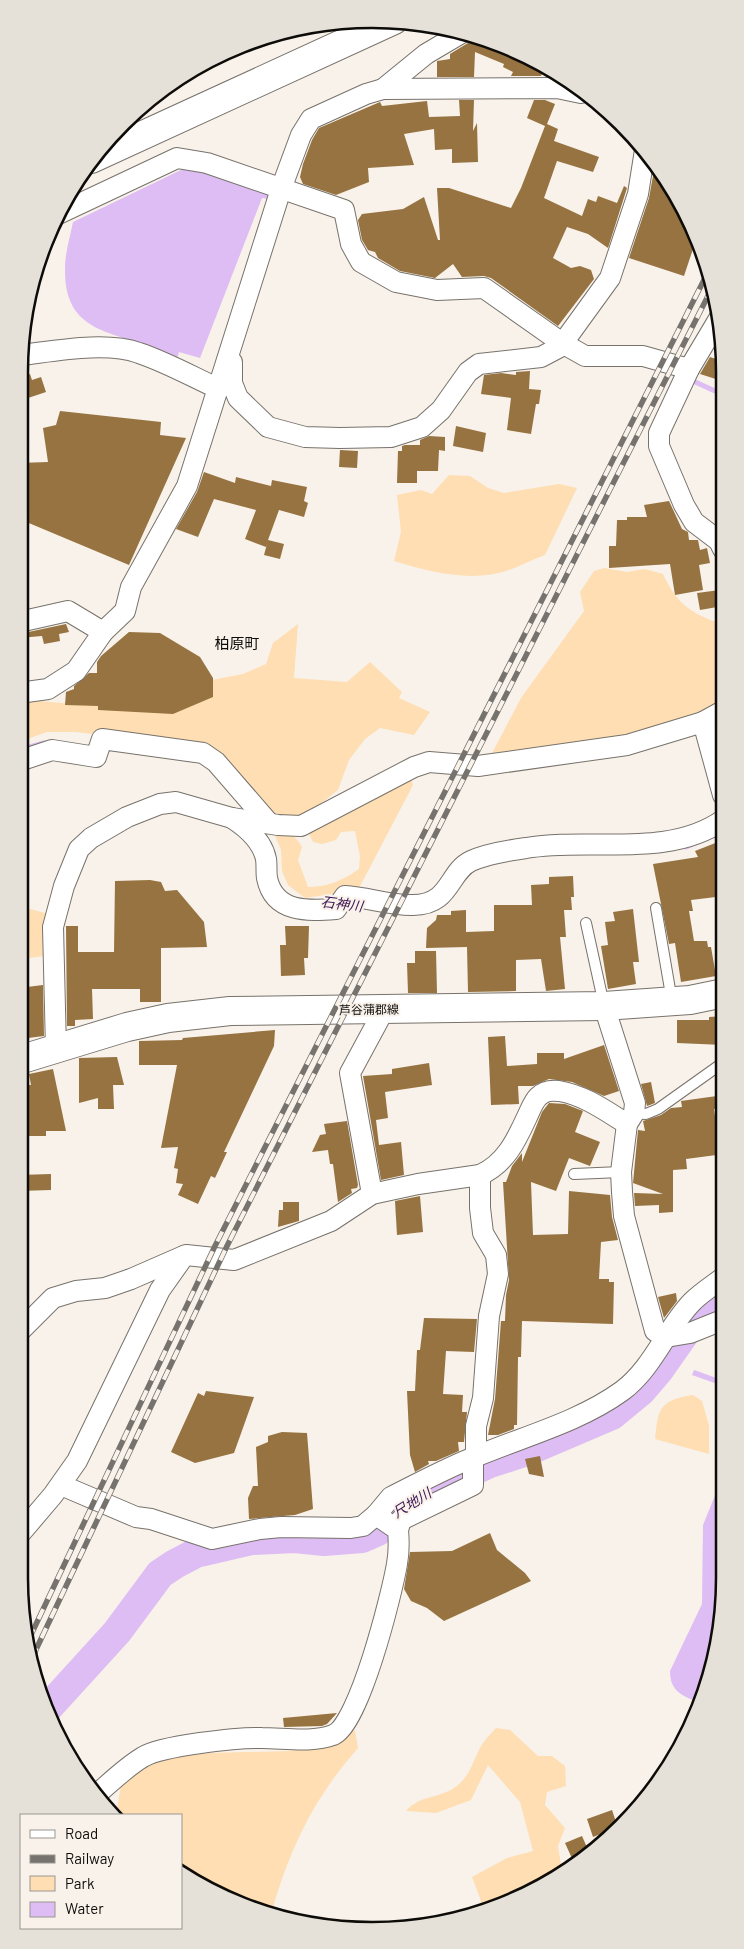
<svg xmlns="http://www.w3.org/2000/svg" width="744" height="1949" font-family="Barlow,'Noto Sans JP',sans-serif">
<rect width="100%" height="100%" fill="#f8f2ea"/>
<!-- green -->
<g fill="#fedeb2">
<path d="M449 475 470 476 488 488 504 493 559 484 577 488 545 555C533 559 521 566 509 570 472 583 430 572 394 561L401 532 397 495 421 490 432 494Z"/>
<path d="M604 568 627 572 645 569 663 574C676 603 692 615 723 624V705L627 738 489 759 521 698 584 611 580 592 594 571Z"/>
<path d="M298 624 294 678 347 682 370 662 402 692 399 698 430 712 414 735 380 728 365 739 349 760 338 790 302 818 272 813 198 746 75 732H47L19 742V699L83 705 243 674 266 664 273 643Z"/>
<path d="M410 776 413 785 358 890 305 898 288 885 282 871 281 850 272 828C286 831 295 834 302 847L298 860 308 887C328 887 343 880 359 869L360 856 355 831 341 832 336 840 322 844 313 842 308 832Z"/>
<path d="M19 906 56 916 54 955 19 959Z"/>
<path d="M693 1395 702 1401 709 1426V1454L655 1439C658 1408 660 1400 693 1395Z"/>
<path d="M496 1728 510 1730 538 1756H552L565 1766 566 1786 547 1792 545 1805 565 1828 558 1846 562 1871 542 1880V1885L507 1903 478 1912 481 1901 472 1877 507 1858 533 1851 520 1802 488 1765 471 1800 436 1813 406 1811C420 1795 437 1799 454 1788 472 1776 473 1758 483 1743 487 1737 492 1733 496 1728Z"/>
<path d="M355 1730 358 1748C347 1761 336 1774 327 1788 301 1825 283 1871 271 1914 241 1907 205 1891 181 1871V1815H116L121 1785 161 1758 210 1753 290 1751 332 1744Z"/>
</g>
<!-- water -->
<g fill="#ddbdf3">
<path d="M183 169 206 172 270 193 268 199 262 198 200 358 179 352 177 359C165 354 153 347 141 343 97 330 64 323 65 268 65 253 70 237 73 222Z"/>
<path d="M694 1370 725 1381V1392L723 1386 692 1375Z"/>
<path d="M725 1481V1577L713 1669 700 1703C683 1696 670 1692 670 1671L702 1604 703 1525 716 1493Z"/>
</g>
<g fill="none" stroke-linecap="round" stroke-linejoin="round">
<!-- stream -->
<g stroke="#ddbdf3" stroke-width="5">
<path d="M693 381 715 391 722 390"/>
<path d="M26 748 44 743"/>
<path d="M686 847 723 832"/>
</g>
<!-- river -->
<path stroke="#ddbdf3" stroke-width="30" d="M46 1710 117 1632 160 1574 175 1564 196 1553 252 1540 295 1538 324 1541 362 1538 378 1531 390 1515 403 1504 421 1495 490 1463 530 1450 612 1415 641 1391 659 1370 706 1303 725 1290"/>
</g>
<!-- building -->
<g fill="#967340">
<path d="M483 40 506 49 505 51 529 63 531 59 546 65 541 76H511L513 72 503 67 504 64 475 52 474 77H437V61L450 59V54L468 43H482Z"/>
<path d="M459 100H474L473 131 477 123 478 162 452 163V149L435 150 434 129 404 134 414 165 368 168 369 182 336 195 303 184 300 177 303 164 312 140 319 128 380 102 382 106 427 101 429 117 460 116Z"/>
<path d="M534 100H545L555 104 547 124 558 129 554 141 599 157 593 172 557 161 544 198 582 216 588 199 596 202 598 196 617 203 624 186 627 188 608 248 588 234 567 227 553 258 571 268 580 266 591 270 594 279 558 326 491 278 484 276 462 277 453 264 435 278 400 271 378 258 375 252 368 250 362 240 358 220 362 214 403 209 424 197 438 240H440L437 188H449L511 208 521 188 545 126 527 118Z"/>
<path d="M655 165 689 216 696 240 684 276 629 258 649 198Z"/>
<path d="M710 357 722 361V381L700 374Z"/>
<path d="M530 371 529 389 541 390 539 404H536L531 434 507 430 511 398 481 394 484 375 501 373 516 375V372Z"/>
<path d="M30 374 32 380 41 377 46 392 19 401V378Z"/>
<path d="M60 411 161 422 160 435 186 438 129 565 24 521 27 513 19 514V463L48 462 43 428 56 425Z"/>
<path d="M456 426 486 433 483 452 453 446Z"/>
<path d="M429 436 445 437V451L439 450 438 471H417V483H397L398 451H402V446L405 445H420V440Z"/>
<path d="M340 450 358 451 357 468 339 467Z"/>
<path d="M204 472 235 483 236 477 271 486 272 480 307 487 304 501 308 503 304 517 279 510 268 540 284 544 280 559 264 555 267 544 266 547 245 539 256 510 214 499 198 537 176 529 197 492Z"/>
<path d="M669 501 682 529 688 532 689 540H698L700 550 707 548 710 563 699 565 703 590 675 595 670 564 609 568V546H616L617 520H627V517H647L644 505Z"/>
<path d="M720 590 723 606 700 610 697 593Z"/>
<path d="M66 624 69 632 59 634 60 641 44 644 42 636 19 638V634Z"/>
<path d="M129 632 160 633 200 657 213 678V697L173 714 98 710V706L65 705 66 692 74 689V686L89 673H97V662L101 656Z"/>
<path d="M723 840 724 896 691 900 693 911H689L694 941H707L708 947H711L716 976 681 982 675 943 669 944 653 864 698 857 695 851Z"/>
<path d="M573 876 574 897H571L572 910H564L566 937H560L565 989 546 991 541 959 516 960V991L468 992 467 947 426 948 427 928 436 920 437 915H451V911L466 910V932L494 931V905H532L531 885 549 884V877Z"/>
<path d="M150 880 161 882 165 891 177 890 204 922 207 947 161 948V1002H140V989H92L93 1019 75 1020V1026H67L66 926H78V952H114L115 881Z"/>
<path d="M633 909 639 962H633L636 984 608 989 601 946 608 945 605 922 615 921 613 912Z"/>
<path d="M285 926H309L308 958H304L305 975 281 976 280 945H286Z"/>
<path d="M415 951H436L437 993H408L407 963H415Z"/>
<path d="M43 985 44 1036 28 1038 25 1003 19 1004V988Z"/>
<path d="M724 1016V1045L677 1043V1020H709V1017Z"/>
<path d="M275 1030 274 1046 224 1152H227L215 1178 211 1176 198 1204 178 1195 183 1184 176 1183 178 1169 174 1168 178 1147 161 1148 177 1065H139V1041L182 1040 183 1038Z"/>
<path d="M505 1036 507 1066 537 1064V1053H564V1059L604 1045 619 1091 604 1096 572 1082 549 1079 533 1086H518L519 1104 491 1105 488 1037Z"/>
<path d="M117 1057 124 1085H113L114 1109H98V1098L79 1103V1058Z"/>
<path d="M429 1063 432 1085 385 1092 388 1118 376 1120 379 1145 401 1142 404 1175 381 1180 363 1076 392 1074V1069Z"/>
<path d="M53 1069 66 1131H46V1136H20L19 1085H31L29 1074Z"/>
<path d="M651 1082 655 1103 647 1106 641 1084Z"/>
<path d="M724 1095V1107L714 1109 718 1139H724V1154L686 1159 687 1169 673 1170V1212L659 1213V1205L635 1206 634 1193 663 1194 633 1183 638 1130 645 1131 643 1121 661 1115 671 1108 682 1107 681 1101Z"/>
<path d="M549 1103 565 1104 583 1111 575 1132 600 1142 590 1166 569 1158 556 1191 531 1182 533 1235 568 1234 569 1191 610 1195 612 1217 618 1240 601 1242 599 1279H609V1282H614L613 1324 522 1321 521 1357H518L517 1425H514V1429L498 1435H488L495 1399 501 1321H505L506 1295 509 1280 503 1182H506L512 1166 522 1153V1162L542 1112Z"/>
<path d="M347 1121 358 1185 357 1188 351 1189 352 1193 338 1202 333 1164H330L328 1150 312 1152 320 1135 326 1134 324 1124Z"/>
<path d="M51 1174V1190L19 1191V1175Z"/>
<path d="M420 1196 423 1232 397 1235 395 1201Z"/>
<path d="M283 1202H299V1221L278 1227 279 1210H283Z"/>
<path d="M676 1293 677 1301 664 1318 658 1297Z"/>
<path d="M424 1318 477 1319 474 1352 446 1351 443 1394 463 1395 462 1412H467L464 1442H458L459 1451 436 1461H428L429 1464 415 1472 410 1455 407 1391H415L417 1350H420Z"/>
<path d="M206 1391 254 1397 234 1453 195 1463 171 1452 198 1393 204 1396Z"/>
<path d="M282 1432 307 1433 313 1509 295 1515 249 1519 248 1498 253 1486H258L256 1447 268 1442V1436Z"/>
<path d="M540 1456 544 1477 529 1474 525 1459Z"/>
<path d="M490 1533 497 1550 525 1573 531 1581 444 1621 427 1608 411 1601 404 1589 410 1552 452 1551Z"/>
<path d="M337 1713 327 1724 322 1726 284 1727 283 1718Z"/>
<path d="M612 1810 617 1825 611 1830 593 1837 587 1819Z"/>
<path d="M582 1836 589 1852 575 1865 565 1843Z"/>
</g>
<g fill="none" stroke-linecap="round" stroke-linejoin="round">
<!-- lane casing -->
<g stroke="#77726b" stroke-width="12">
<g id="lane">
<path d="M656 908 672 1001"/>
<path d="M586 923 604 1005"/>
<path d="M634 1113 646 1114 658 1109 724 1062"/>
<path d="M574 1174 621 1172"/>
</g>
</g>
<!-- street casing -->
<g stroke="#77726b" stroke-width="22">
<g id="street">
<path d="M383 89 426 54 465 31"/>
<path d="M56 215 177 158 207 163 344 210 351 244 361 262 396 282 437 290 484 288 562 343 585 356H643L689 369"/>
<path d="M720 317 689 369 659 433V446L684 505 694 522 719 541 723 549"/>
<path d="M21 355C55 351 106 341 139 353 166 362 193 377 219 389"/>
<path d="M232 362V383L238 398 268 427 305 437 340 438 391 437 422 427 441 410 468 372 479 364 541 357 560 347 610 278 638 194 645 150"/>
<path d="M19 622 68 611 103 632"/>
<path d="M19 693 48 689 76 671 103 632 125 611 131 587 187 486 281 189 301 135 311 119 366 94 383 89 557 88 581 93"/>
<path d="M723 711 703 722 723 795"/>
<path d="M19 761 52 750 96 757 102 739 203 753 216 762 268 822"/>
<path d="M232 818C246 827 262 840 266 859 267 865 266 872 267 878 274 913 308 911 336 909L345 896C366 897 393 906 413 905 451 905 448 872 471 861 484 855 511 850 526 848 590 837 667 859 723 820"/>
<path d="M604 1006 635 1103 634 1113 627 1124 621 1172 622 1192 624 1216 655 1331 666 1337 690 1333 725 1319"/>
<path d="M56 1049 53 927 64 886 79 849 91 838 127 817 160 804 176 802 232 818 278 825 301 826 414 767 429 762 478 766 627 745 703 722"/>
<path d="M372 1194 350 1073 384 1010"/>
<path d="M19 1332 53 1298 76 1291 105 1288 131 1279 186 1255 234 1260 331 1221 372 1194 418 1184 480 1175C505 1164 516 1141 527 1117 530 1111 533 1102 538 1097 544 1091 550 1090 559 1091 584 1095 606 1111 627 1124"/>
<path d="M476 1456V1426L483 1398 489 1316 498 1274 496 1255 483 1233 480 1208V1175"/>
<path d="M61 1485 136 1517 151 1519 212 1539 260 1529 281 1527 351 1528 363 1526 376 1515"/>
<path d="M398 1530 401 1520 473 1485V1457"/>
<path d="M19 1535 53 1495 77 1461 160 1290 184 1256"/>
<path d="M96 1795C111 1782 126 1767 143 1757 160 1746 239 1737 262 1738 284 1738 312 1743 333 1735 359 1726 392 1593 397 1564 399 1553 399 1541 398 1530L376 1515 391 1497C419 1483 448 1467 477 1456 525 1436 579 1422 622 1391 653 1368 666 1329 692 1302 702 1292 714 1285 725 1276"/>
</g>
</g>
<!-- secondary casing -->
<g stroke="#77726b" stroke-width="30">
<g id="secondary">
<path d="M91 159 394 20"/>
<path d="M19 1060 127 1027 168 1018 230 1011 604 1006 690 1000 724 993"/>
</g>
</g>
<!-- lane -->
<use href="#lane" stroke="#fff" stroke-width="10"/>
<!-- street -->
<use href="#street" stroke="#fff" stroke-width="20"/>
<!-- secondary -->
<use href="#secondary" stroke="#fff" stroke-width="28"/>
<!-- rail casing -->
<g stroke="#76726d" stroke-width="5.5">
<g id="rail">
<path d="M29 1639 215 1246 707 274"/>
<path d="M32 1658 227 1246 711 290"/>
</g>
</g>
<!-- rail -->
<use href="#rail" stroke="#f8f2ea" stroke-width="4" stroke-dasharray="11" stroke-linecap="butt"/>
</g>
<g text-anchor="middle" stroke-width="4" stroke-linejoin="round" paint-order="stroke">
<!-- street labels -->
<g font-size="12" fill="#0e0c09" stroke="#f8f2ea">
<text transform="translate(369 1010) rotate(-1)" y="4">芦谷蒲郡線</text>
</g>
<!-- water labels -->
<g font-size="14" font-style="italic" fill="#3b1251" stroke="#f8f2ea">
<text transform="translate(342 904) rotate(7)" y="5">石神川</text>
<text transform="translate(412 1503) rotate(-32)" y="5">尺地川</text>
</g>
<!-- quarter labels -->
<g font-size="15" fill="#0e0c09" stroke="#f8f2ea">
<text x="237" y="649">柏原町</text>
</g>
</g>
<!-- crop -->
<path d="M0 0H744V1949H0ZM372 28H372A344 344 0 0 1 716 372V1578A344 344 0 0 1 372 1922H372A344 344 0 0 1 28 1578V372A344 344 0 0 1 372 28Z" fill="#e5e0d8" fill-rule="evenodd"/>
<path fill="none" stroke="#0e0c09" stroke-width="2.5" d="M372 28H372A344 344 0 0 1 716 372V1578A344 344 0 0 1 372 1922H372A344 344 0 0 1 28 1578V372A344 344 0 0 1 372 28Z"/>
<!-- legend -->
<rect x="20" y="1814" width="162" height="115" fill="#f8f2ea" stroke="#9a9690"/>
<rect x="30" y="1830" width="25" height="8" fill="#ffffff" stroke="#9a9690"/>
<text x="65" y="1839" font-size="15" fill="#0e0c09">Road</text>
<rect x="30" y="1855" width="25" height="8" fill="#76726d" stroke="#9a9690"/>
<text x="65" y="1864" font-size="15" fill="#0e0c09">Railway</text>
<rect x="30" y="1876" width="25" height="15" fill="#fedeb2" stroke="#9a9690"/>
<text x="65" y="1889" font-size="15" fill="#0e0c09">Park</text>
<rect x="30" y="1902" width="25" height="15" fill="#ddbdf3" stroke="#9a9690"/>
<text x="65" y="1914" font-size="15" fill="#0e0c09">Water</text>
</svg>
